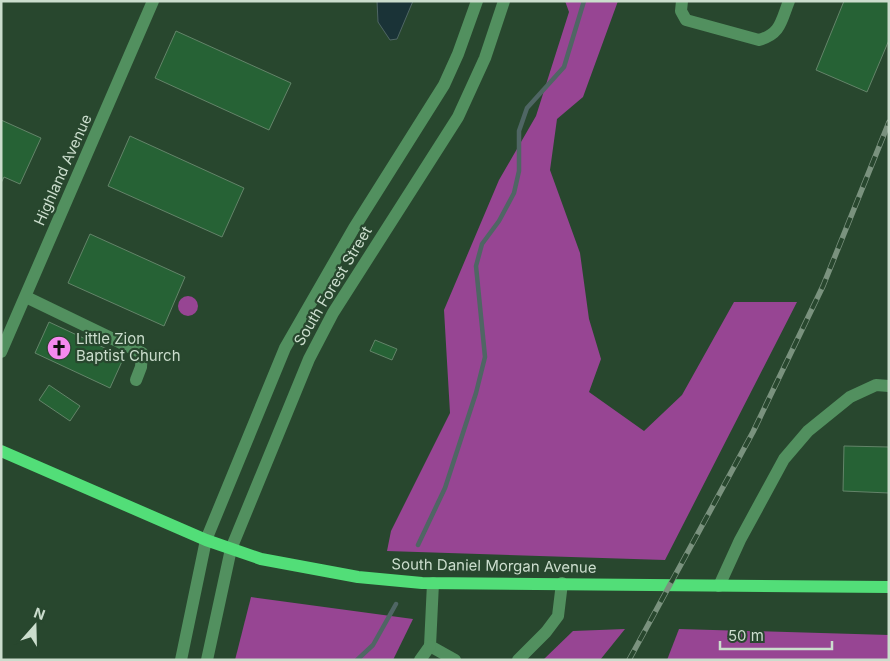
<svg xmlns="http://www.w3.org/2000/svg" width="890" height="661" font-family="Inter,sans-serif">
<rect width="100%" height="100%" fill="#28472e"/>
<!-- green -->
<g fill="#974593">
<path d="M565 1H618L583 97 557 119 550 170 580 253 589 319 601 359 589 392 644 431 682 395 734 302H797L665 560 387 551 391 531 450 413 444 310 499 180 536 116 569 12Z"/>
<circle cx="188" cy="306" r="10"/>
<path d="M251 597 413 619 393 660H235Z"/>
<path d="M625 629 600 660H543L573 631Z"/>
<path d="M679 629 889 635V660H667Z"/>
</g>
<!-- water -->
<path fill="#1a3337" stroke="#4f6664" d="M377 1H413L397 39 390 40 378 22Z"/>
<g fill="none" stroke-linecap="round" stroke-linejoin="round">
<!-- stream -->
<g stroke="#4f6664" stroke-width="4.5">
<path d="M418 545 445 488 476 393 485 357 476 266 482 244 499 221 514 193 519 171V131L527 108 564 67 584 1"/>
<path d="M357 660 373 645 396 604"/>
</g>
</g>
<!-- building -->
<g fill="#266235" stroke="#638469">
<path d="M844 1H889V40L867 92 816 70Z"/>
<path d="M176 31 291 83 269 130 155 78Z"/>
<path d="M1 120 41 138 20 184 4 177 1 183Z"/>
<path d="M130 136 244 188 222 237 108 186Z"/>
<path d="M90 234 185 277 164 326 68 283Z"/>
<path d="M49 322 124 357 110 388 35 353Z"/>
<path d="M375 340 397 349 392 360 370 351Z"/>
<path d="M49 385 80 406 70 421 39 400Z"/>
<path d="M844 446 889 447V493L843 491Z"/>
</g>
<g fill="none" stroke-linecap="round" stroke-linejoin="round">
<!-- minor -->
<g stroke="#52905f" stroke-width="12">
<path d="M682 1 681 11 686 20 759 40C781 34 781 21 789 1"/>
<path d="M26 297 142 353 141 367 136 380"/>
<path d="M1 352 153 1"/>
<path d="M433 583 430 646 455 660"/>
<path d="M719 586 740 540 784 459 808 431 850 397 876 385 889 386"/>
<path d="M181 660 206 540 285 348 354 228 444 85 458 54 477 1"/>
<path d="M207 660 231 549 309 359 333 313 458 117 485 58 504 1"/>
<path d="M420 660 430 646"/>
<path d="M518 660 546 632 558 616 562 583"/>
</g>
<!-- major -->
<path stroke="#52de78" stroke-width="12" d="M1 451 206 540 261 559 358 577 422 583 889 587"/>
<!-- rail casing -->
<g stroke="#7a927e" stroke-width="5.5">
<path id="rail" d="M629 660 753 432 823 286 889 122"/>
</g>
<!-- rail -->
<use href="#rail" stroke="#28472e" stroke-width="4" stroke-dasharray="11" stroke-linecap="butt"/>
</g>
<!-- icons -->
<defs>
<g id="church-disc" transform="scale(1.25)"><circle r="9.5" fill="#f589ef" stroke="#28472e"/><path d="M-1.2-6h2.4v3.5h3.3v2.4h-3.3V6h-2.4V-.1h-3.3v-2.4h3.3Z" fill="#111"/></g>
</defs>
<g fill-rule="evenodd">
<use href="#church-disc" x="59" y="348"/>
</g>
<g text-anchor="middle" stroke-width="4.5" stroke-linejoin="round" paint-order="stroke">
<!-- street labels -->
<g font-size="15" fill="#cbddcd" stroke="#28472e">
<text transform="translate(63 170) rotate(-66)" y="5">Highland Avenue</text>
<text transform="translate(333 286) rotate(-59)" y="5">South Forest Street</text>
<text transform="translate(494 566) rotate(1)" y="5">South Daniel Morgan Avenue</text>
</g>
<!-- poi labels -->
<g font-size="15" fill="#cbddcd" stroke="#28472e" text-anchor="start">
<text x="76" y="344">Little Zion<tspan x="76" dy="17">Baptist Church</tspan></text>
</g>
</g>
<!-- border -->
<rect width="890" height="661" fill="none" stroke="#cbddcd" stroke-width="5"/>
<!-- north arrow -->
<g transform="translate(35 626) rotate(20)" stroke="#28472e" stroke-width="4" paint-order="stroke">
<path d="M0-4L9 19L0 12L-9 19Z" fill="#cbddcd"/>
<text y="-8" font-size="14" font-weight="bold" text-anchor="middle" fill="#cbddcd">N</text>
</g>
<!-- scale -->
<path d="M720 641v8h112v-8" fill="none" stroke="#cbddcd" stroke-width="2.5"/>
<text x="728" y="641" font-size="15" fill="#cbddcd" stroke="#28472e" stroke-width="4" paint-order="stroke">50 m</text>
</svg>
